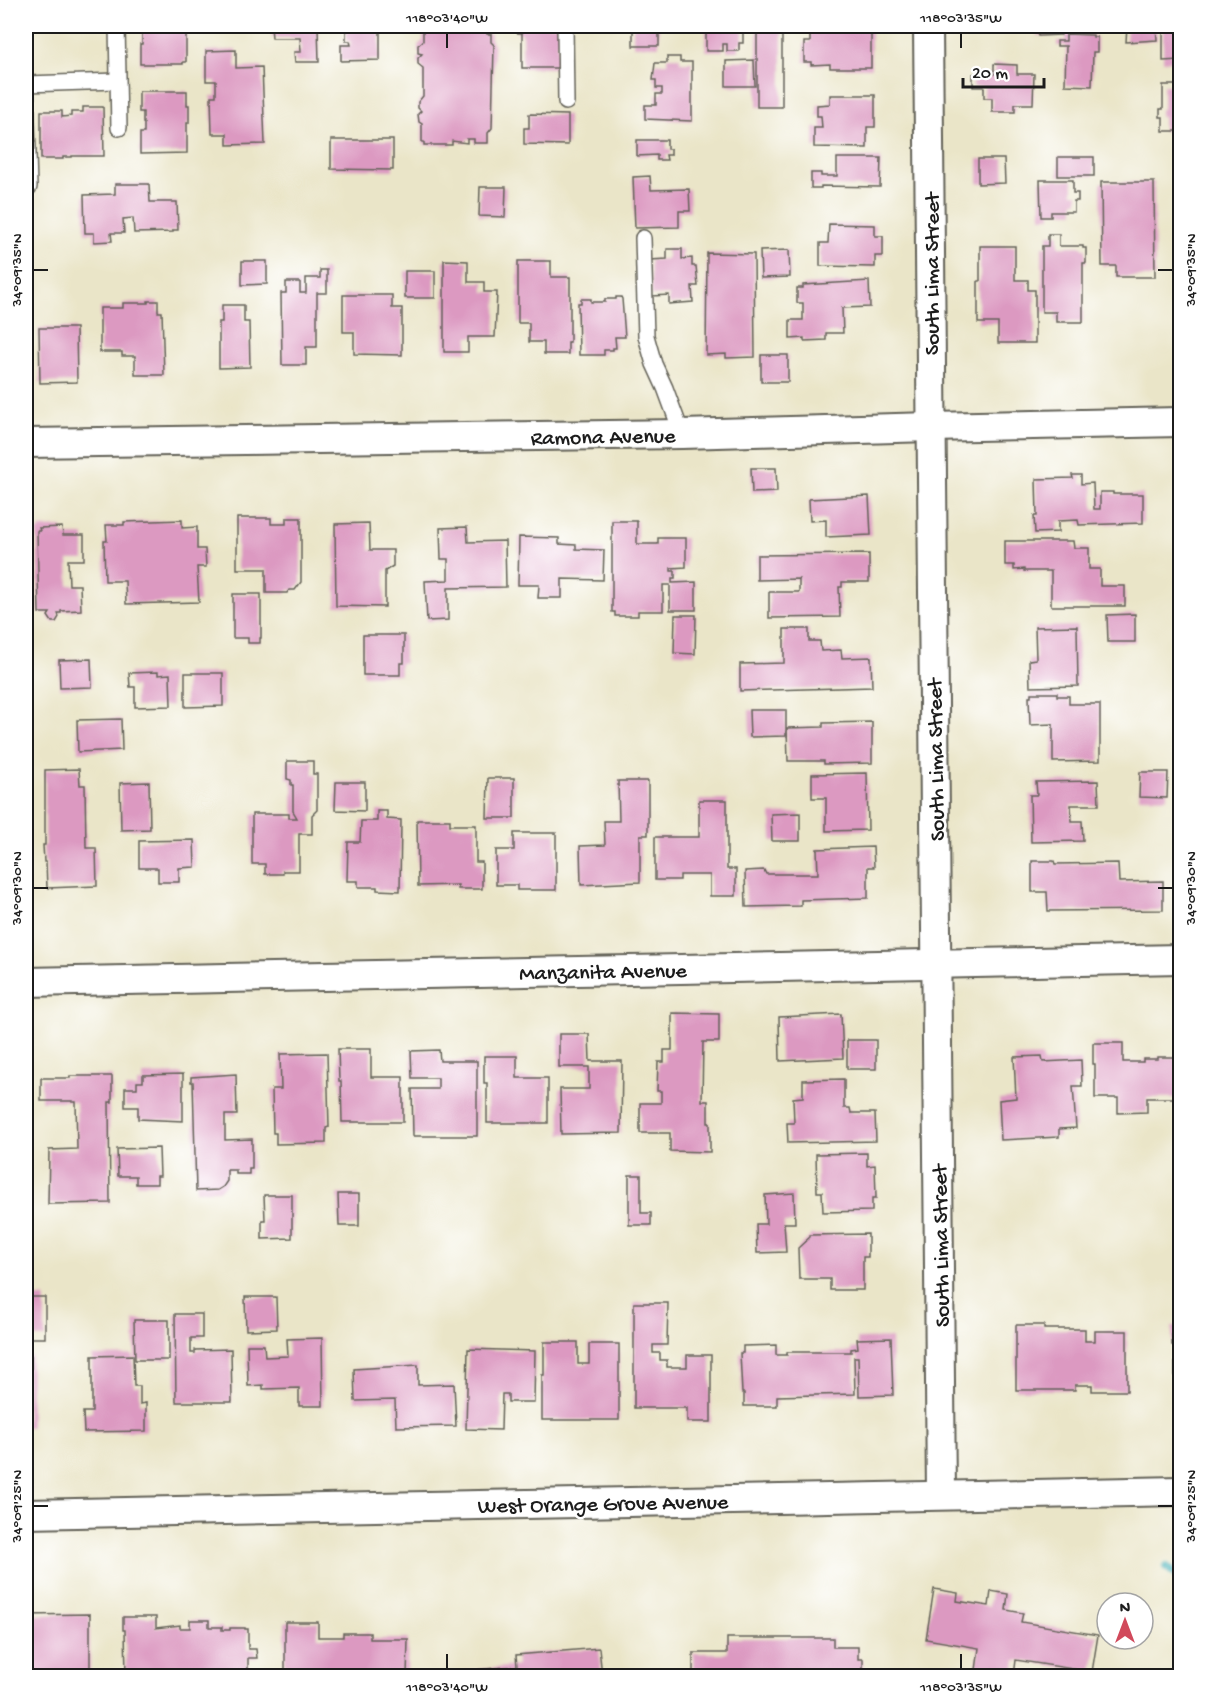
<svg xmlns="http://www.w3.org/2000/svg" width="1206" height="1702" font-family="'Gochi Hand',sans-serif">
<rect width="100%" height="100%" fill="#fff"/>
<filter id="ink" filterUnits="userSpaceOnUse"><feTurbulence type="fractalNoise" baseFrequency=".0167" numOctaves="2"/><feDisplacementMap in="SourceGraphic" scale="12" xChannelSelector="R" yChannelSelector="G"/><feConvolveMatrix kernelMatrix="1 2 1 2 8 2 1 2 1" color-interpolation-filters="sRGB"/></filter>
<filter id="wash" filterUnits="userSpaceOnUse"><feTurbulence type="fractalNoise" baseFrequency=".008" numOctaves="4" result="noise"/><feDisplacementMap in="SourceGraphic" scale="24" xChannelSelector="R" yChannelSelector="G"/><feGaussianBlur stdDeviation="1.35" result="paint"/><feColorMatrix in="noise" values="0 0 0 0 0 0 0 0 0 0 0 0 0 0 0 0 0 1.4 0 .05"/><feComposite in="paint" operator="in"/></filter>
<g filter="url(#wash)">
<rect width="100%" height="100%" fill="#eae5c8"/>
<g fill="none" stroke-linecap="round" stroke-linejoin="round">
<!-- stream -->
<path stroke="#3aacb3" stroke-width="8" d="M1167 1567 1180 1579"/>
</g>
<g id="blocks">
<!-- building -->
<g fill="#dc99c1">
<path d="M142 26H189V34H186V62H183V64H140V44H142Z"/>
<path d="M271 26H318L319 62H295L294 52H301L300 38H272Z"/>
<path d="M346 26H380V60L341 61V45H351L350 41H346Z"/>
<path d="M423 26H488L487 34H491V42L494 45 492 128 488 133V143H474V139H467V143L452 141V145H424V142H422V124L419 122 418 114 421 111 418 108V102L423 96V68L418 64V58L422 54 418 53V45L423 41Z"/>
<path d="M517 26H561V42H558V68H522V33H517Z"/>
<path d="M637 26H659V46H633V28Z"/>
<path d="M706 26H743V43H739V51H727V44H723V51H706Z"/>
<rect x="757" y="26" width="25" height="81"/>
<path d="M810 26H871V68H830V64L811 65V62H804V42H810Z"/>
<rect x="1001" y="26" width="31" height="4"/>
<path d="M1037 26H1061V35L1038 36Z"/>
<path d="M1127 26H1156L1157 40 1126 42Z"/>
<path d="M1163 26H1180V60L1163 61Z"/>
<path d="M1066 34 1093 35V37H1097V52H1093L1092 86 1065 85 1066 46H1057V41H1066Z"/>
<path d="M236 50V68L262 67 265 144 227 145V134H212L211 96H216V81H206V51Z"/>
<path d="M667 57H680V62H692V121L645 119V105H656V94H662V88H656V80H653L655 63H667Z"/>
<path d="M754 60 755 86H726V61Z"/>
<path d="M994 64 1017 65V74H1034L1033 104H1015V112H992V98H984V87H973V74H994Z"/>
<path d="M1163 85H1180V131H1163V117H1160V109H1163Z"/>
<path d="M139 91H187V105H189V123H187V153L140 154V133H144V123H143V112H139Z"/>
<path d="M830 95H875V127H867V148L814 147V128H822L821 116H817V105L830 104Z"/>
<path d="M83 107H103L104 156H72V157H63V159H41V111H62V117L71 116V112H83Z"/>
<path d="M529 114 568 115V145L524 144V128H529Z"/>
<path d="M331 140H393V170L331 169Z"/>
<path d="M637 140H667V149H671V155H666L667 160H657V155L637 156Z"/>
<rect x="1058" y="157" width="36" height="19"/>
<path d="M837 158H881L880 187 821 186V188H811V173H821V176H837Z"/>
<path d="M978 159H1004L1005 183 978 184Z"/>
<path d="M650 176 651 190 689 189 690 211H679V227L635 228 633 177Z"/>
<path d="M1040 180H1073V193H1078V201H1074V212H1051V217H1041Z"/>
<path d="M1101 182H1154L1155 277H1116V266H1102Z"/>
<path d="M115 184H149L150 202H177L178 230H173V232L134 233 133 218 123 219 124 233H111L112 241 94 242V233H85L84 195 115 194Z"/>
<path d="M480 187H506L505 217 479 216Z"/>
<path d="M829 224 875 225V236H883V256H875V267L820 266V243H828Z"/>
<path d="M1048 234H1059V246H1083V248H1086V263H1083V322H1056V312H1042V246H1048Z"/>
<path d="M980 246H1015V280H1028V290H1035V343H998V323H978V281H980Z"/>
<path d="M667 249H682V259L692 258V266H696L698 286H692L693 302 669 304V295L652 296 650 260 667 259Z"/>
<path d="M789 250 790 277 761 278 760 251Z"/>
<path d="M707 253 754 254 755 357 726 358V354L706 355Z"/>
<path d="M444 260 468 261V282H484V292H497L495 337H468V352H444Z"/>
<path d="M242 261H267V284L242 285Z"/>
<path d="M518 261H551V277H570V342H568V354H544V342H529V323H518Z"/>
<path d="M320 270H327V293H317V347H306V365H282L281 293H286V282H300V293H306V278H320Z"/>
<rect x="405" y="271" width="30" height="27"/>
<path d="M869 281 870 307 842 308 843 333H826V340L804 341V338L790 339V320H803V303H797V288H803V285Z"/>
<path d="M343 295H392V308H402V355L354 354V332H343Z"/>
<path d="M616 297H621L622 299 625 337H615L616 348H613V350H604V355H579L578 303H581V299H591V302H605V299H616Z"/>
<path d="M148 301H158V312H162L164 375H135V356H122V352H100V308H123V303H148Z"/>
<path d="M222 305H244V322H249L250 367 219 368V322H222Z"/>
<path d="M39 328H76L77 382 40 383Z"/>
<rect x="761" y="355" width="27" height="27"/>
<path d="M751 468H776L777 492 752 493Z"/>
<path d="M1072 475H1081V484L1093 483 1094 509H1100V492H1113V494H1143V523L1079 525 1078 520 1058 521V532L1035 533 1034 516H1037L1036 479 1073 478Z"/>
<path d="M869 496 871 535 826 537V520L810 521 809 499Z"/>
<path d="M237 518H271V524H286V518H301V582L295 590H289L287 593H266V569H237Z"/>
<path d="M182 520V528L197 527V549H205L206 567H197L199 602 126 604 125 581H105L104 541H107L106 525H124V522Z"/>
<path d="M612 521H637V544H658V538H686V567L671 568V571H675V578H672V583L696 582V610H670V585H663V611H638V616H615V612H612Z"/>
<path d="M369 523 370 550H393V566L385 571V607L336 606 335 524Z"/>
<path d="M62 527 63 535H84V560H68L69 585H80L81 610 61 611V613H58L59 617 56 622H52L48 616 50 613H39L37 531H40L39 528Z"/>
<path d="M467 527 468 542 505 541 506 587 448 588V620L427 621 425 581 448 580V559H441L440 528Z"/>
<path d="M519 537 559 538V544L576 545V549L604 550 603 580 562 579V598H538L539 585H518Z"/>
<path d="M1005 541H1073L1074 548H1089V569H1100V586H1125V606H1051V571H1024V569L1014 570V565H1005Z"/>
<path d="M869 554V582H842V587H839L840 617 769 618V592H799V579L757 580V555Z"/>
<path d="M233 594H261V638H260V643H248V638H233Z"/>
<path d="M1135 614V642H1108L1107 615Z"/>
<path d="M675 615H696L695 654 674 653Z"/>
<path d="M1077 626 1078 686 1030 687 1029 660 1036 659 1035 627Z"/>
<path d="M784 629H809V641H820L821 651 841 650 842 658 871 657 872 687 740 691V664L784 663Z"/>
<path d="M363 635H404V663H400V675H363Z"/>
<path d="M91 659 92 687 60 688 59 660Z"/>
<path d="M158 672V675L170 674 171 706 135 707V687H130L129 673Z"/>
<path d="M185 673H223V706L185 707Z"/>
<path d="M1031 693H1057V696H1069V704H1100V761L1053 762V724L1030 725 1029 697H1031Z"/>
<path d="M749 710H786V736L750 737Z"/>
<path d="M121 719 122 750 78 752 77 720Z"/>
<path d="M872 722V763L824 764V761H788L787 728 823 727V723Z"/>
<path d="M287 761H313V774H317V810L312 815V834H299V871H283V874H265V864H252V814H289V818H297L293 811V785H291V780L287 779Z"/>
<path d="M79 769 80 785H85L86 848H96L97 886 47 888 46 862H44L43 845H45V770Z"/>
<path d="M1140 772H1168L1167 798 1139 797Z"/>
<path d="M867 773 868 830 826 831V798H812V774Z"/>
<path d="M488 778H514V818H487Z"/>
<path d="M618 781H648V835H640V882L581 885 580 846 605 845 604 821H619Z"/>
<path d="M1098 781 1099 805H1071L1072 821H1082L1083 841 1031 842 1030 795H1037L1036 782Z"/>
<path d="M149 782 150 829 121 830 120 783Z"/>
<path d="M336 782H365V811L335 810Z"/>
<path d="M699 800H727V869H736V896H710V875H680V880H655V837H699Z"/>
<path d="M377 811H387V819L401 820 400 891 377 890V887H358V881H347L348 842H360L361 821H377Z"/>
<path d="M800 813V841H772L771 814Z"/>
<path d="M417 820H450V825H476V862H482V889H458V885L418 886Z"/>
<path d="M514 833H556V890H517V885H496V850H514Z"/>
<path d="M194 840 195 867 179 868V882H158V868H139V841Z"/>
<path d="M873 847 874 867H868V898L801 900V906L746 907 745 871 764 870 766 874H818L817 849Z"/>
<path d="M1032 861H1054L1055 864 1118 863 1119 882 1163 881V910L1048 911 1047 892H1032Z"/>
<path d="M672 1013 719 1014V1042H703L702 1101H708V1123H710V1152L670 1151V1133H640V1103H661V1091H657L658 1062H664V1050H672Z"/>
<path d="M841 1014 843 1058 780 1061 779 1017Z"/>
<path d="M559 1034H589L590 1061H622L621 1133 561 1134 560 1089H589V1067H559Z"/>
<rect x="847" y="1040" width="29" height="29"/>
<path d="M1093 1043H1123V1062H1143V1059H1157V1057H1180V1098H1147V1112L1118 1113V1098H1095V1064H1093Z"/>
<path d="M338 1049H371V1077H403V1122H342L341 1081H339Z"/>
<path d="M439 1050 440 1061H477V1136H413L412 1089H438V1078H412L411 1051Z"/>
<path d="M327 1053 329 1127 326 1128V1143L276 1144V1133H273L272 1089H281L280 1054Z"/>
<path d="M484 1056H517V1078H548V1123H487V1083H484Z"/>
<path d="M1042 1056 1043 1062 1081 1060 1082 1086H1073L1076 1128 1059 1129V1137L1001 1140 999 1100 1016 1098 1014 1057Z"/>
<path d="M183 1074V1121L138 1119V1107H125V1088H137V1082H143V1075Z"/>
<path d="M236 1074 237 1115H225V1140L252 1139V1169H249V1174H236V1170H227V1181L223 1187 218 1190 196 1191 193 1082H191V1077Z"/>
<path d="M70 1076H112V1102H109L110 1203 48 1204 49 1150 77 1149 76 1102H72V1101H41V1078H70Z"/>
<path d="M844 1079V1108H850L851 1113H875L876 1141 788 1143 787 1123H794L793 1098 803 1097V1080Z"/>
<path d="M159 1148 160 1176H157V1184H136V1176H118L117 1149Z"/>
<path d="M867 1153V1166L875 1165 876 1198H872V1211L823 1212 822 1192H817L816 1154Z"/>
<path d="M629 1175H641V1213H651V1225H629Z"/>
<path d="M794 1193 795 1223H784L786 1252 757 1253 756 1224H766L765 1195Z"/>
<path d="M338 1194H359V1226H339Z"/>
<path d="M264 1195H292V1238L262 1239V1220H265Z"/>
<path d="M868 1234V1257H863V1290H830V1279H799L798 1248 810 1237V1235Z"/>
<rect x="26" y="1297" width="19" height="41"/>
<path d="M245 1297H276L277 1329 246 1330Z"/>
<path d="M634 1303H668L667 1345H653V1353H660V1360H667V1367H687V1355H711V1422H687V1408H634Z"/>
<path d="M175 1314H202V1338H191V1353H195V1350L231 1349 232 1402H176Z"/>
<path d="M134 1320H169V1360H135Z"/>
<path d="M1016 1325H1044V1329H1085V1341H1095V1331H1127V1391H1092V1385H1075V1390H1016Z"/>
<path d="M1172 1326H1180V1393H1175V1345H1172Z"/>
<path d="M322 1338 323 1406H299V1388L263 1389V1385L248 1386 247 1345H264L265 1357 288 1356 287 1339Z"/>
<path d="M891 1338 893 1395 859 1396 858 1357H854L855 1394 777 1396V1406H744V1393H742L740 1353H743V1346L776 1345V1355H787V1352H851V1349L858 1348 857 1339Z"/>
<path d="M544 1342H578V1364H589V1344H619V1420H542V1375H544Z"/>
<path d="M468 1349 535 1351 534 1402H508V1394H502L501 1430 466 1429Z"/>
<path d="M133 1355 134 1386H140V1404L146 1403V1431L84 1432 83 1412H92V1356Z"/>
<rect x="26" y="1356" width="5" height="71"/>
<path d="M418 1365V1385L454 1384 456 1426 396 1427 395 1400 355 1401 354 1369Z"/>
<path d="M934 1589 958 1593 957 1601 989 1606 991 1591 1008 1594 1006 1610 1023 1613 1021 1622 1098 1635 1092 1672 1016 1660 1014 1676 976 1670 979 1648 926 1639Z"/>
<path d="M90 1614V1676H26V1615Z"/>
<path d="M123 1617H156V1628L180 1625V1628H190V1620H209V1627H222V1630H230V1628H245V1629H248V1649H256L257 1658H248V1676H126L125 1630H123Z"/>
<path d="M285 1622H318V1637H343V1633H370V1639H408L407 1676H373V1674H361V1676H293V1672H285Z"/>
<path d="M727 1638H833V1647H858V1659H863V1670H858V1676H693V1653H727Z"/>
<path d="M599 1648 602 1675 457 1676V1675L466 1674 465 1671 517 1666 516 1655Z"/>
</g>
</g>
</g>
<g filter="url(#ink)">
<use href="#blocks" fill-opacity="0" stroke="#646258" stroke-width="1.5"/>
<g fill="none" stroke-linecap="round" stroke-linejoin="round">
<!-- service casing -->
<g stroke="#646258" stroke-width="18">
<g id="service">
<path d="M117 26 119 128"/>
<path d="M565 26 566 102"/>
<path d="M26 84 117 81"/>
<path d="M26 86 29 187"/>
<path d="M643 238 646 336 654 364 665 388 682 434"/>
</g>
</g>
<!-- minor casing -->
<g stroke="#646258" stroke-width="32">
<g id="minor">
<path d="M928 26 941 1495"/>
<path d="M26 443 682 434 931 427 1180 422"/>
<path d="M26 982 1180 959"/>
<path d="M26 1514 1180 1491"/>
</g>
</g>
<!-- service -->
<use href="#service" stroke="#fff" stroke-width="15"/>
<!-- minor -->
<use href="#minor" stroke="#fff" stroke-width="28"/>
</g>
</g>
<!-- ticks -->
<path fill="none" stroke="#1c1c1c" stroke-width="2" d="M447 33V48M961 33V48M33 270H48M1158 270H1173M33 888H48M1158 888H1173M33 1506H48M1158 1506H1173M447 1654V1669M961 1654V1669"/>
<g text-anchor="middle" stroke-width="5" stroke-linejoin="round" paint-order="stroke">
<!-- street labels -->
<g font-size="22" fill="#1c1c1c" stroke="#fff">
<text transform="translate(930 274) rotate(-90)" y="8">South Lima Street</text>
<text transform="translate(603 435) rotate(-1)" y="8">Ramona Avenue</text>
<text transform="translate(934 760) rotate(-91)" y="8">South Lima Street</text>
<text transform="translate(603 970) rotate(-1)" y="8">Manzanita Avenue</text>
<text transform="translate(939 1246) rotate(-91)" y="8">South Lima Street</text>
<text transform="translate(603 1502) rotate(-1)" y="8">West Orange Grove Avenue</text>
</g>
</g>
<!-- margin -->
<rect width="1206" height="1702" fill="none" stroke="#fff" stroke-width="66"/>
<!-- north arrow -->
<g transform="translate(1125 1621)"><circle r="28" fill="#ffffff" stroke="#a4a4a4" stroke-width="1.5"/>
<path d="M0-4.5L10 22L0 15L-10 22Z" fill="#d1495b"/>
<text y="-9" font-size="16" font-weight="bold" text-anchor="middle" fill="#1c1c1c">N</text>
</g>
<!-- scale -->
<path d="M963 78v9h81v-9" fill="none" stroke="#1c1c1c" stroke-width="3"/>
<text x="972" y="78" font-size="18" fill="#1c1c1c" stroke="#ffffff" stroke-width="4.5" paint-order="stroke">20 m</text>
<rect x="33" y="33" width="1140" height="1636" fill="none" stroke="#1c1c1c" stroke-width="2"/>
<g font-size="15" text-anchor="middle" fill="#1c1c1c">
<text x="447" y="22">118°03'40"W</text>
<text x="961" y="22">118°03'35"W</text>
<text transform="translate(16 270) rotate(-90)" y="5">34°09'35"N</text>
<text transform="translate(1190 270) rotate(-90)" y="5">34°09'35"N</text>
<text transform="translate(16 888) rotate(-90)" y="5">34°09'30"N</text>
<text transform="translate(1190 888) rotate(-90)" y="5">34°09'30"N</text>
<text transform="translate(16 1506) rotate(-90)" y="5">34°09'25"N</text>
<text transform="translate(1190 1506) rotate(-90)" y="5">34°09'25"N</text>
<text x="447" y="1691">118°03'40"W</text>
<text x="961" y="1691">118°03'35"W</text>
</g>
</svg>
